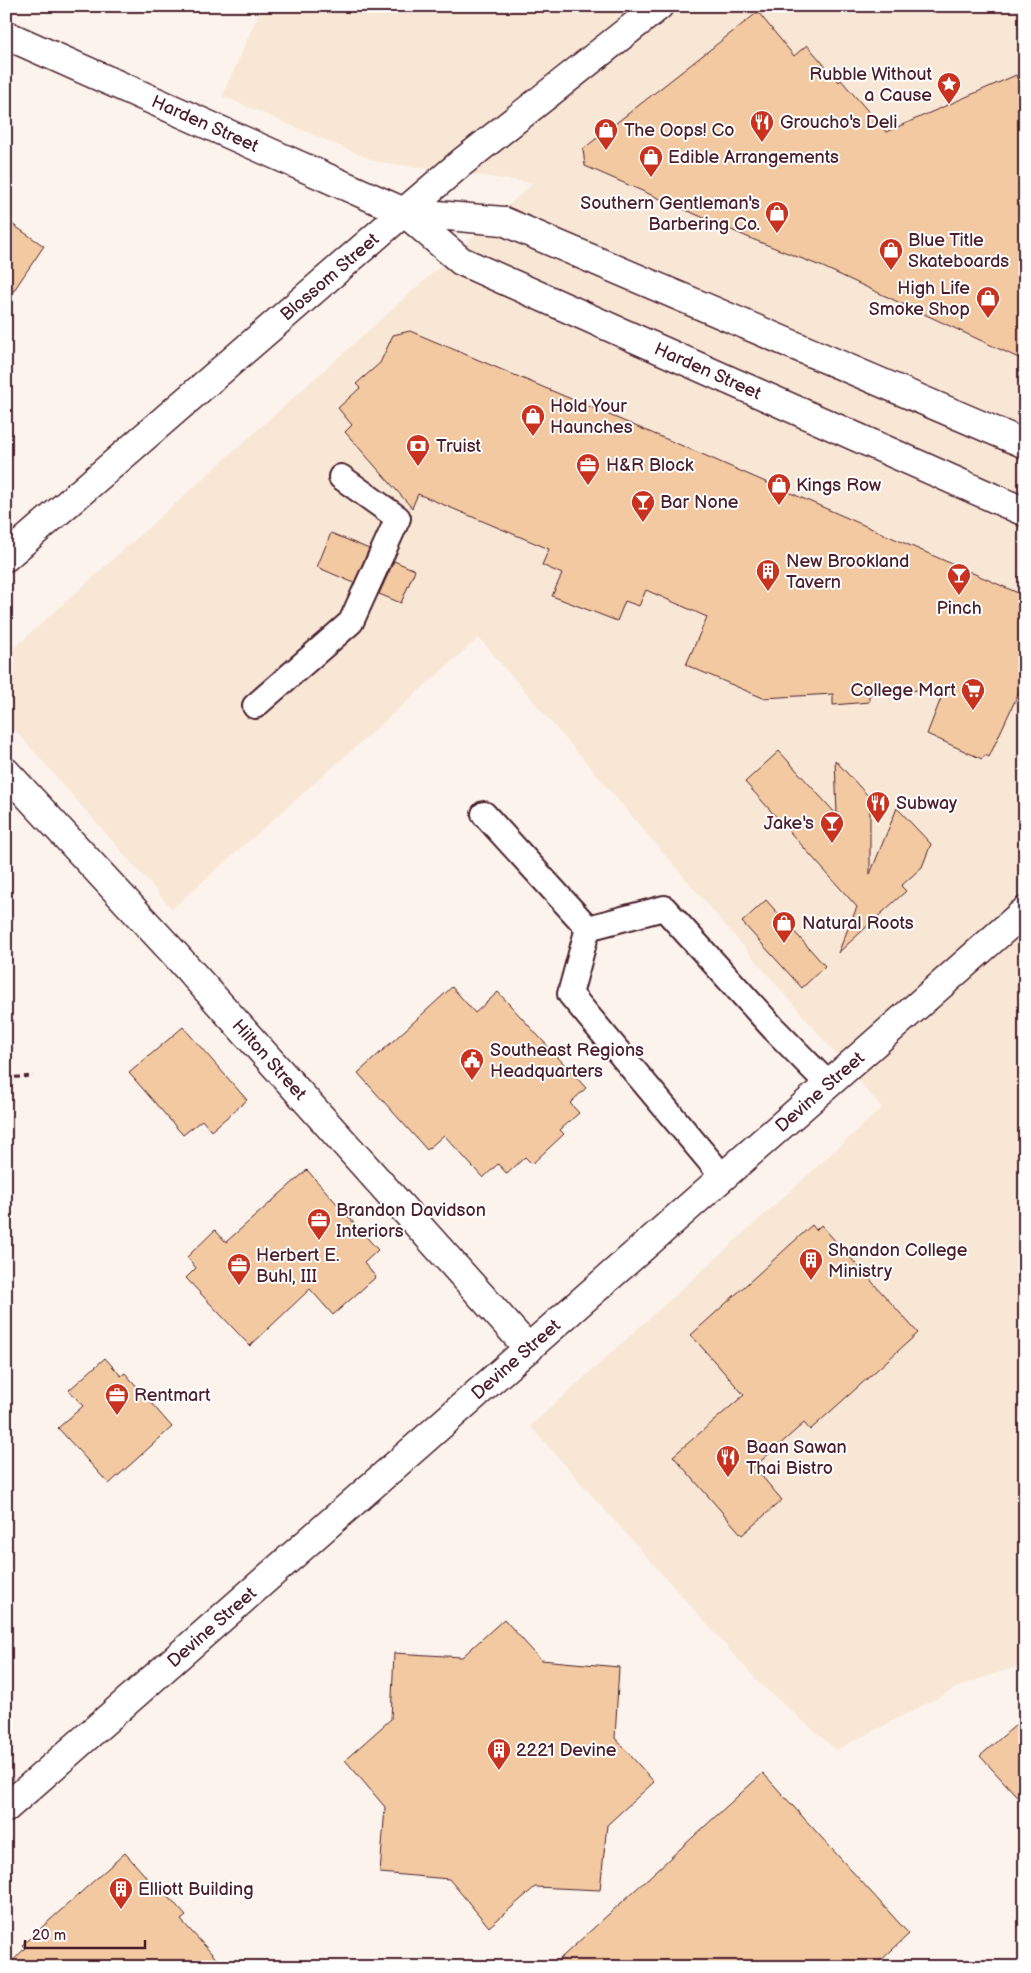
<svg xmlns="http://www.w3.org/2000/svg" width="1031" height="1973" font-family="'Balsamiq Sans',sans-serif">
<rect width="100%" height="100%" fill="#fcf4ec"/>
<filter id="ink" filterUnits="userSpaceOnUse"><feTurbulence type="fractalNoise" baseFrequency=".02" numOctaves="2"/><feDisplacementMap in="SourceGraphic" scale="10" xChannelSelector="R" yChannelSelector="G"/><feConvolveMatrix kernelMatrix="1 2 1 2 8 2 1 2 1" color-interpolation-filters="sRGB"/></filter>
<g filter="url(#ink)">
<!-- built -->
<path fill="#f9e7d6" d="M262 6H1025V1664L965 1684 836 1750 760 1684 530 1426 882 1108 479 638 172 909 6 720V655L533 183 377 162 222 96Z"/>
<!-- building -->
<g fill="#f2c9a1" stroke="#4a1f2b">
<path d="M758 12 794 56 807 45 839 82 841 80 886 132 1016 75 1025 96V361L823 267 752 239 585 166 583 149Z"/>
<path d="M6 220 44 246 6 302Z"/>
<path d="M410 331 704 455 1025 596V679L989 757 985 755 982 759 927 734 945 688 869 694V702L833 705V694L763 698 686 665 707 617 646 590 639 606 625 601 617 621 552 596 562 574 542 565 549 549 418 494 412 508 345 432 352 425 338 408 360 388 356 384 380 363 393 335Z"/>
<path d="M331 533 369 549 354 583 317 567Z"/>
<path d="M394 561 415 570 401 603 379 594Z"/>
<path d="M779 751 837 815 835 760 870 798V874L897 808 931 844 922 867 901 886 906 891 838 953 857 907 745 782Z"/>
<path d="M766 900 825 966 802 988 742 922Z"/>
<path d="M452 987 475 1013 498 992 586 1088 570 1103 579 1113 560 1130 564 1134 532 1164 525 1157 507 1174 498 1164 483 1178 444 1135 427 1150 358 1073Z"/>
<path d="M183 1027 247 1100 211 1131 202 1120 183 1135 129 1073Z"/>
<path d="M307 1170 378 1250 364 1263 376 1277 333 1315 310 1289 250 1346 186 1278 196 1268 187 1257 215 1230 226 1242Z"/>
<path d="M812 1225 816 1230 821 1225 918 1333 810 1430 804 1423 754 1467 782 1500 742 1535 673 1456 744 1395 691 1335Z"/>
<path d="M105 1358 121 1376 125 1373 172 1427 109 1484 58 1428 83 1406 69 1390Z"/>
<path d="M504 1619 541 1660 619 1667 615 1738 654 1782 607 1825 600 1890 535 1887 489 1927 449 1879 380 1873 385 1807 345 1760 391 1719 394 1653 462 1657Z"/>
<path d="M1025 1717V1805L980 1756Z"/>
<path d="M763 1773 909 1934 874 1967H551Z"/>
<path d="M125 1853 158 1890 160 1887 186 1916 181 1920 224 1967H7L25 1948 22 1945Z"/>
</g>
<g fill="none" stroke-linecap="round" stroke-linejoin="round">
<!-- service casing -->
<g stroke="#4a1f2b" stroke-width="28">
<g id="service">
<path d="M255 706 351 622 398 518 341 477"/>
<path d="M484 814 588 928"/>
<path d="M588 928 664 908 774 1029 828 1084"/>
<path d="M588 928 570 994 723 1177"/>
</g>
</g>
<!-- minor casing -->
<g stroke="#4a1f2b" stroke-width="31">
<g id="minor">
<path id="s1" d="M6 772 173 952 529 1349"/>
</g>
</g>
<!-- tertiary casing -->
<g stroke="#4a1f2b" stroke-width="31">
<g id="tertiary">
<path id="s2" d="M6 557 404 212"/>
</g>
</g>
<!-- secondary casing -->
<g stroke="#4a1f2b" stroke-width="31">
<g id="secondary">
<path id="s3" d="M6 35 404 212 461 261 1025 512"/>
<path d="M404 212 503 221 1025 444"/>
<path d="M404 212 461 163 659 6"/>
<path id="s4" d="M6 1808 1025 911"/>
</g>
</g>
<!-- path -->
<path stroke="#4a1f2b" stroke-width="3" stroke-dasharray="5 4" stroke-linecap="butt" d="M6 1078 33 1076"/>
<!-- service -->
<use href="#service" stroke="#fff" stroke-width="24"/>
<!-- minor -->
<use href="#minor" stroke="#fff" stroke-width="28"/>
<!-- tertiary -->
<use href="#tertiary" stroke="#fff" stroke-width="28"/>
<!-- secondary -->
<use href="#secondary" stroke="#fff" stroke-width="28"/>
</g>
</g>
<!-- icons -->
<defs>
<g id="sight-pin" transform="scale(1.25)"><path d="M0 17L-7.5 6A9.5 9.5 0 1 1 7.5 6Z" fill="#c8321e" stroke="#fff"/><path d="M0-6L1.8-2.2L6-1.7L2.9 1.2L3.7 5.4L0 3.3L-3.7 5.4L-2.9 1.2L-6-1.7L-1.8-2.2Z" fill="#fff"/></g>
<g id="restaurant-pin" transform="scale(1.25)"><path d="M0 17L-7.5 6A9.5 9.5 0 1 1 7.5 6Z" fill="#c8321e" stroke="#fff"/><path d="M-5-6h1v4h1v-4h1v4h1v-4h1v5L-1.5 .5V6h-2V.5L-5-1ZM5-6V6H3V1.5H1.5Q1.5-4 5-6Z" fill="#fff"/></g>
<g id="shop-pin" transform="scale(1.25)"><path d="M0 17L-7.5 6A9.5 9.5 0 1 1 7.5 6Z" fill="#c8321e" stroke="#fff"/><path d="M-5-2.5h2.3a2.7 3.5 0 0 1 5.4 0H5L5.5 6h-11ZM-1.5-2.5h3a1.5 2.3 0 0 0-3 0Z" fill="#fff"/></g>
<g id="bank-pin" transform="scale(1.25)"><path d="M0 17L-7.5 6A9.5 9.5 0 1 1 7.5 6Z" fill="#c8321e" stroke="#fff"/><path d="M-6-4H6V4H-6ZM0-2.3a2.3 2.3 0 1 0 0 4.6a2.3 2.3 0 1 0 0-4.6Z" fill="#fff"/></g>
<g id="office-pin" transform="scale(1.25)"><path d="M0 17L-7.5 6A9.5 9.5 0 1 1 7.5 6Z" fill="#c8321e" stroke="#fff"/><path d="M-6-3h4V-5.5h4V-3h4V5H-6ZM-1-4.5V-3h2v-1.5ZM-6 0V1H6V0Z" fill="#fff"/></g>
<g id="bar-pin" transform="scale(1.25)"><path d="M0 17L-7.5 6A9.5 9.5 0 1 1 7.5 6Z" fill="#c8321e" stroke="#fff"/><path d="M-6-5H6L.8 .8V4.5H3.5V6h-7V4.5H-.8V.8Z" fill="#fff"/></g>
<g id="building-pin" transform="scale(1.25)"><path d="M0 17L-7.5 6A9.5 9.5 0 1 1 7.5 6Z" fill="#c8321e" stroke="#fff"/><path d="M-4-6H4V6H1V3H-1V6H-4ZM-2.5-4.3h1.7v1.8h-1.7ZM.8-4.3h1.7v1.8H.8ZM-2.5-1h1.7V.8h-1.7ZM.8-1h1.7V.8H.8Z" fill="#fff"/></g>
<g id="supermarket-pin" transform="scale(1.25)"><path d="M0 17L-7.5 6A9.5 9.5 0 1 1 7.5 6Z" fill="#c8321e" stroke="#fff"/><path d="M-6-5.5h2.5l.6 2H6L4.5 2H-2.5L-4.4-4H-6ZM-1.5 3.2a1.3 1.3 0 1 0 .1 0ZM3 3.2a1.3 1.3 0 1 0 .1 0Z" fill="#fff"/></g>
<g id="civic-pin" transform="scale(1.25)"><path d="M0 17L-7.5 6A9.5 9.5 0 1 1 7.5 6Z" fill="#c8321e" stroke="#fff"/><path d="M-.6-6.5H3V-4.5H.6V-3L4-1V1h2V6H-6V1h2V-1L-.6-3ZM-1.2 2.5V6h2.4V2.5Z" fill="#fff"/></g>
</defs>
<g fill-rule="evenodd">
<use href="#sight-pin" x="949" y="84"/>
<use href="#restaurant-pin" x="762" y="122"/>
<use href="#shop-pin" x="606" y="130"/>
<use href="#shop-pin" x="651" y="157"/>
<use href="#shop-pin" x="777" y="213"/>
<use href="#shop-pin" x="891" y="250"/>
<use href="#shop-pin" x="988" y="298"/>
<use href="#shop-pin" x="533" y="416"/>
<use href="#bank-pin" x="418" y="446"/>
<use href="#office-pin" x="588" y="465"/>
<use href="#shop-pin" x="779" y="485"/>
<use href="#bar-pin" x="643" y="502"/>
<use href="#building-pin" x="768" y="571"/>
<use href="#bar-pin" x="959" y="575"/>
<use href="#supermarket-pin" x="973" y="690"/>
<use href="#restaurant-pin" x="878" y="803"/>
<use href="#bar-pin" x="832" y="823"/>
<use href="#shop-pin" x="784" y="923"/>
<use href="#civic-pin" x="472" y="1060"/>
<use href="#office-pin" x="319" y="1220"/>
<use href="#building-pin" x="811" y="1260"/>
<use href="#office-pin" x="239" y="1265"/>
<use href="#office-pin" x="117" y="1395"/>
<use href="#restaurant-pin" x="728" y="1457"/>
<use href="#building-pin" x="499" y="1750"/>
<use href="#building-pin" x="121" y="1889"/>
</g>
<g text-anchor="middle" stroke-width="4" stroke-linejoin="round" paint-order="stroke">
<!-- poi labels -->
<g font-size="18" fill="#4a1f2b" stroke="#fff" text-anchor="start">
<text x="932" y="80" text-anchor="end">Rubble Without<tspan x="932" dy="21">a Cause</tspan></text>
<text x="780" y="128">Groucho's Deli</text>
<text x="624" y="136">The Oops! Co</text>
<text x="668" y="163">Edible Arrangements</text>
<text x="760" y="209" text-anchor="end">Southern Gentleman's<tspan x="760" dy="21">Barbering Co.</tspan></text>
<text x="908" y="246">Blue Title<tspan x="908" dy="21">Skateboards</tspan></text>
<text x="970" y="294" text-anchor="end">High Life<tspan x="970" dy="21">Smoke Shop</tspan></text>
<text x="550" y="412">Hold Your<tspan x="550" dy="21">Haunches</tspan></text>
<text x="436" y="452">Truist</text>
<text x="606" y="471">H&amp;R Block</text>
<text x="796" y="491">Kings Row</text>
<text x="660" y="508">Bar None</text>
<text x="786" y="567">New Brookland<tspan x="786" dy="21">Tavern</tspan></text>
<text x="959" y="614" text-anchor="middle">Pinch</text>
<text x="956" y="696" text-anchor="end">College Mart</text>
<text x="896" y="809">Subway</text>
<text x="814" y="829" text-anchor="end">Jake's</text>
<text x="802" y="929">Natural Roots</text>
<text x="490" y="1056">Southeast Regions<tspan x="490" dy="21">Headquarters</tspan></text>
<text x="336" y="1216">Brandon Davidson<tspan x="336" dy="21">Interiors</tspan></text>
<text x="828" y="1256">Shandon College<tspan x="828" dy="21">Ministry</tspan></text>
<text x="256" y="1261">Herbert E.<tspan x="256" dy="21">Buhl, III</tspan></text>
<text x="134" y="1401">Rentmart</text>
<text x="746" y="1453">Baan Sawan<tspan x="746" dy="21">Thai Bistro</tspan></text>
<text x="516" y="1756">2221 Devine</text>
<text x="138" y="1895">Elliott Building</text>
</g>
<!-- street labels -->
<g font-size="18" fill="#4a1f2b" stroke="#fff">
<text dy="6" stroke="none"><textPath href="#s3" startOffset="218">Harden Street</textPath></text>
<text dy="6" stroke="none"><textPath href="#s2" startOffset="428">Blossom Street</textPath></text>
<text dy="6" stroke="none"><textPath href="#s3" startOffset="781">Harden Street</textPath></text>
<text dy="6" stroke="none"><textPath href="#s1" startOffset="390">Hilton Street</textPath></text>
<text dy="6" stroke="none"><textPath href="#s4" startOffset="1084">Devine Street</textPath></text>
<text dy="6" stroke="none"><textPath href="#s4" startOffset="679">Devine Street</textPath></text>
<text dy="6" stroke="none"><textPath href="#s4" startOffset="274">Devine Street</textPath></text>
</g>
</g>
<!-- margin -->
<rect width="1031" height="1973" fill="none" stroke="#fff" stroke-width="25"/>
<rect x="12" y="12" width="1006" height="1948" fill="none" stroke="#4a1f2b" stroke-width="2" filter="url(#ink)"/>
<!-- scale -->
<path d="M25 1940v8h120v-8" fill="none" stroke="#4a1f2b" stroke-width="2.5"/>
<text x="32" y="1940" font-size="15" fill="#4a1f2b" stroke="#ffffff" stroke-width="4" paint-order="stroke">20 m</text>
</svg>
